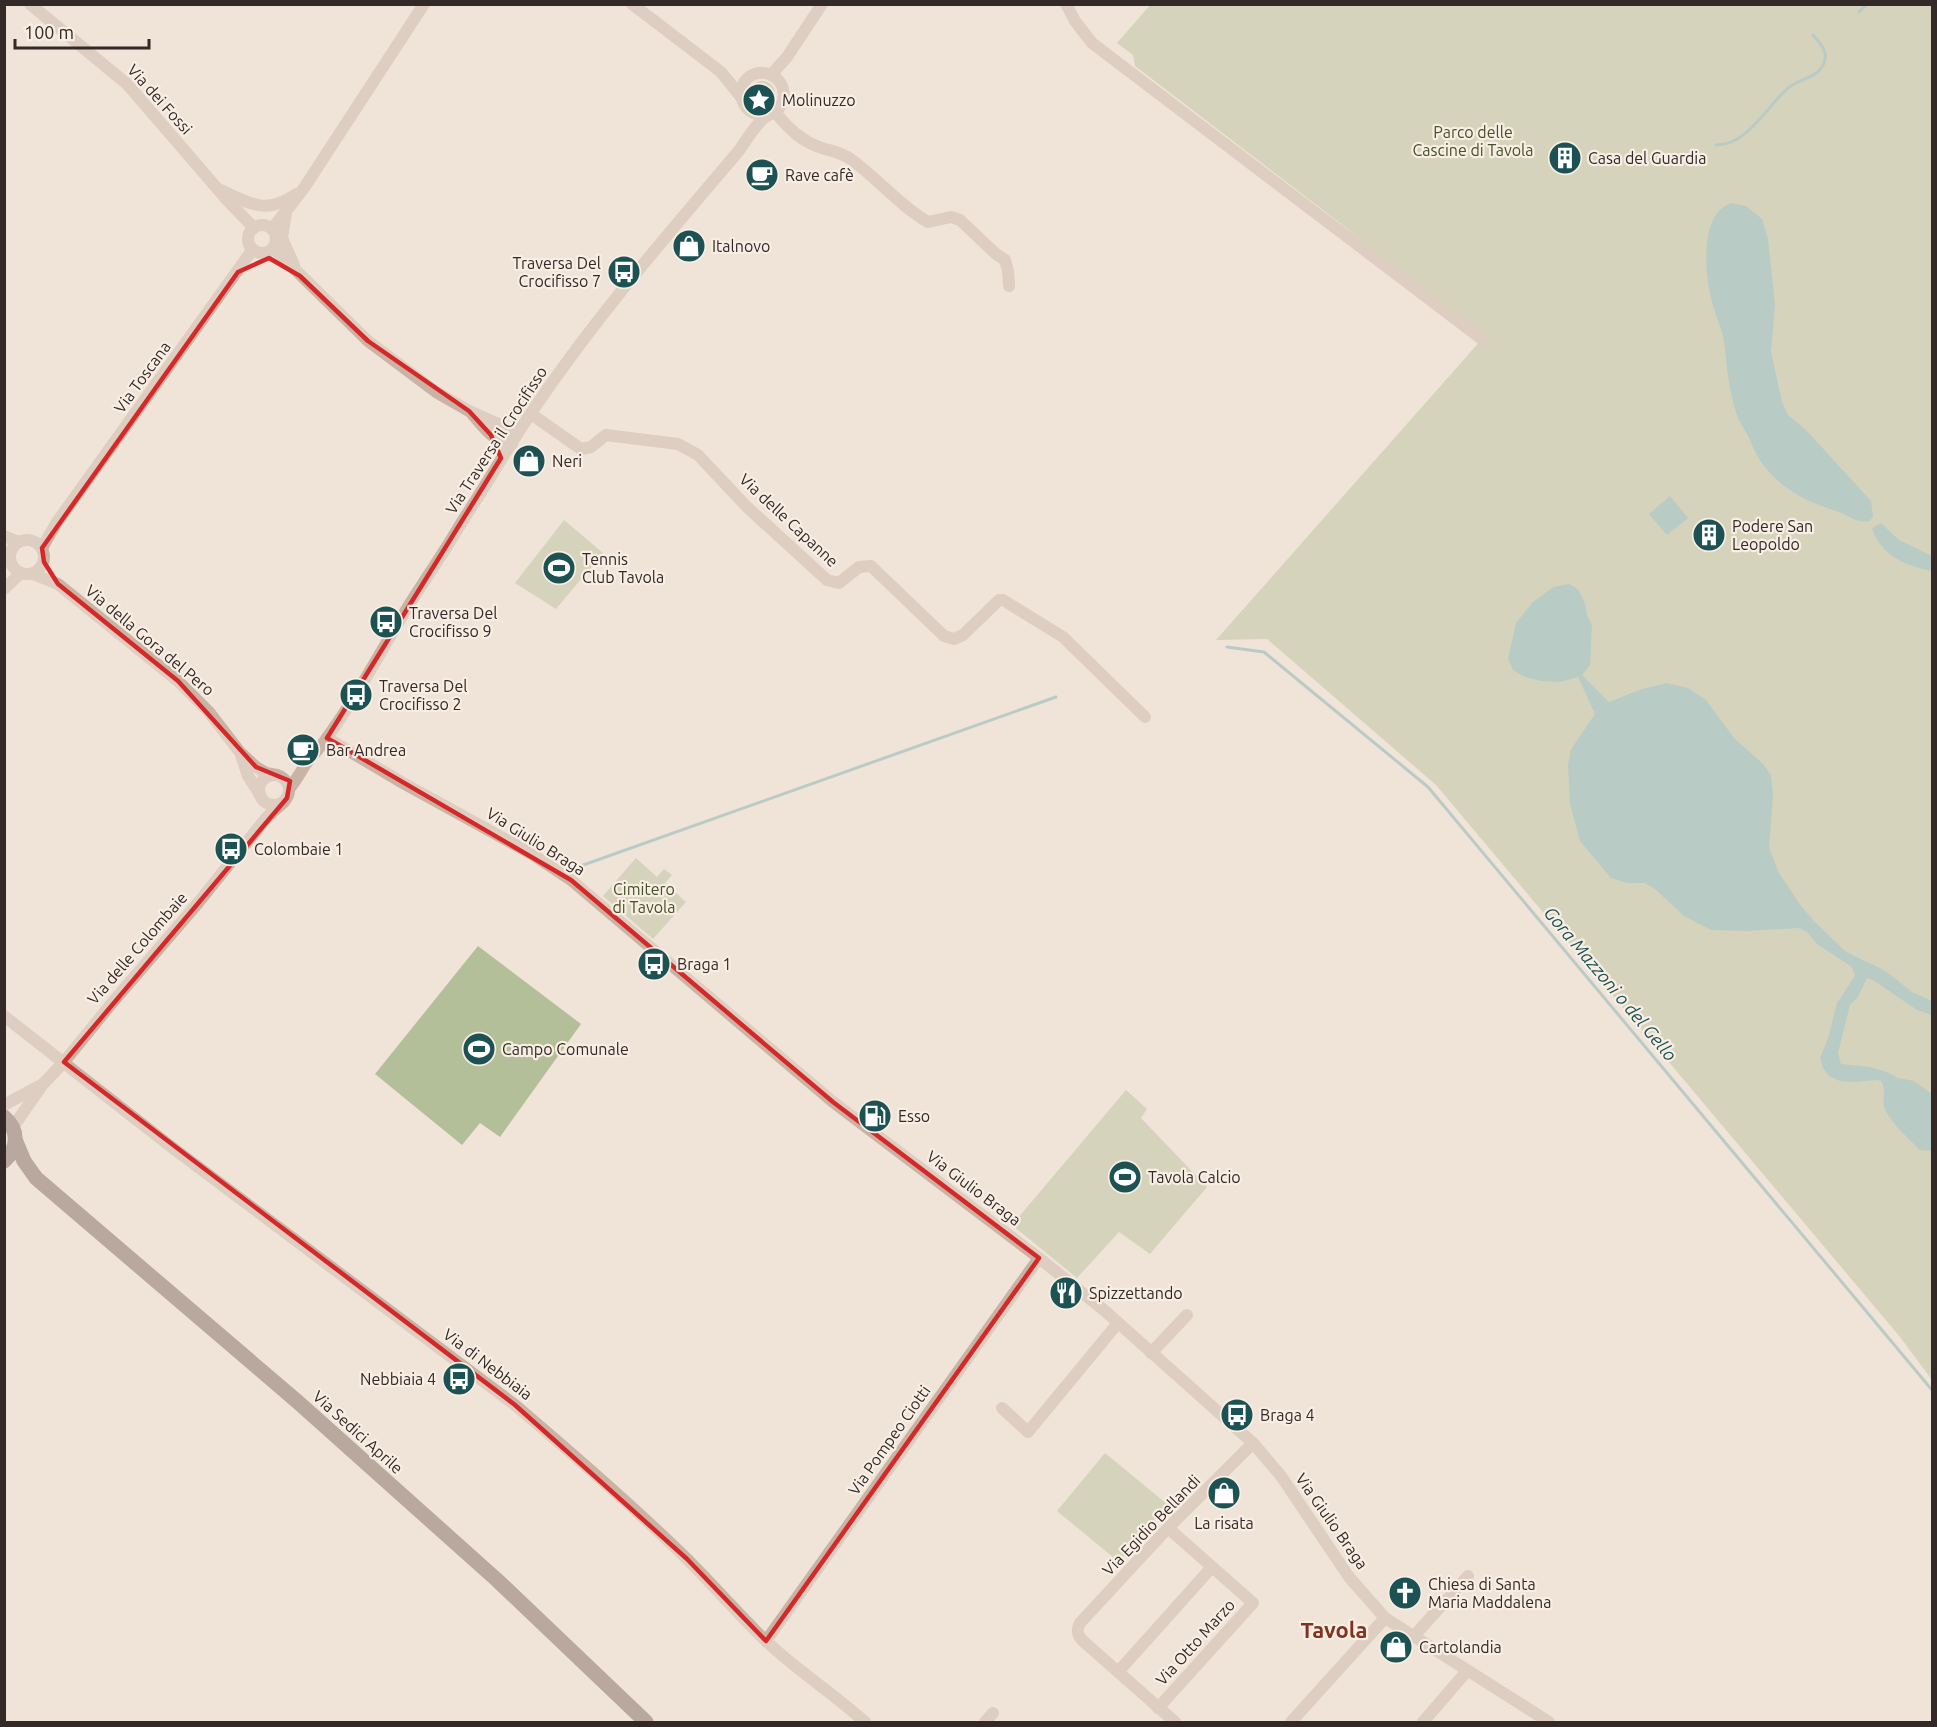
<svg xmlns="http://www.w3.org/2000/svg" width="1937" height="1727" font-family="Ubuntu,sans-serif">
<rect width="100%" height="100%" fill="#f0e4d8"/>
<!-- green -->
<g fill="#b3bf98">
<path d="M1151 4 1932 5V1380L1900 1337 1436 785 1267 639 1216 640 1482 339 1345 227 1135 66 1133 55 1117 43Z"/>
<circle cx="762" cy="94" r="13"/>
<path d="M564 520 603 553 556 609 515 583Z"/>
<path d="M636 858 657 877 664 869 672 875 665 883 686 902 653 939 603 896Z"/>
<path d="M478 946 581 1024 500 1137 480 1123 462 1145 375 1074Z"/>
<path d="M1126 1090 1147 1109 1141 1118 1207 1187 1150 1254 1119 1232 1077 1278 1012 1225Z"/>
<path d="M1105 1453 1167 1504 1119 1562 1057 1511Z"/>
</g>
<!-- water -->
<g fill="#77adad">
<path d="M1731 203 1746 206 1762 219 1768 239 1775 305 1771 352 1782 402 1788 415 1806 430 1871 501 1873 516 1870 521C1856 524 1849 515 1836 511 1804 501 1778 487 1759 459 1755 452 1752 445 1749 438 1746 431 1741 425 1738 418 1729 394 1727 367 1724 342 1722 327 1714 313 1711 298 1705 271 1699 215 1731 203Z"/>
<path d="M1670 496 1688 518 1667 535 1649 514Z"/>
<path d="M1881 523 1899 540 1932 556V571C1906 566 1881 556 1872 528Z"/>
<path d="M1569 584 1578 589 1585 604 1587 615 1592 626 1590 665 1582 675 1609 702 1642 689 1667 683 1688 688 1706 700 1734 738 1763 764 1771 775 1773 795 1769 847 1779 873 1801 906 1815 922 1846 952 1878 967 1891 975 1912 992 1932 1001V1015L1917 1010 1873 980 1867 978 1858 997 1850 1005 1838 1053 1841 1064 1870 1067 1887 1072 1898 1078 1914 1081 1932 1094V1151L1920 1150C1909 1139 1891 1123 1885 1109 1881 1100 1887 1091 1881 1081L1876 1080 1853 1082 1840 1081 1829 1076 1823 1068 1820 1058 1828 1038 1837 1003 1855 976 1852 967 1817 944 1807 932 1799 928 1747 931 1711 930 1684 916 1655 889 1645 883H1627L1611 878 1580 841 1570 804 1568 765 1571 749 1595 714 1578 677 1560 682 1541 681 1525 677 1513 670 1508 659 1516 623 1532 603 1553 587Z"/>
</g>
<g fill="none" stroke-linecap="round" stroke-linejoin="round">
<!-- stream -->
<g stroke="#77adad" stroke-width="3">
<path d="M1859 12 1867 4"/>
<path d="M1716 145C1747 145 1766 108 1787 89 1797 79 1818 79 1824 63 1829 52 1820 43 1813 35"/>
<path d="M1227 647 1264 652 1428 787 1932 1390"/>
<path d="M572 869 1056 697"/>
</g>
<!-- minor -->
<g stroke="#c8b3a4" stroke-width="12">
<path d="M30 4 127 84 228 201 254 228"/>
<path d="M632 4 721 72 741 97"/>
<path d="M1066 4 1075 21 1092 43 1483 340"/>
<path d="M771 75 787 57 822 4"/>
<path d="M775 112C788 128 802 142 822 148 834 152 841 152 852 160 879 180 899 205 928 222L951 217 960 220 996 254 1005 260 1008 271 1009 286"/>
<path d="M221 190C249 204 268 215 296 194"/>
<path d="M286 213 282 238 294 265"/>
<circle cx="262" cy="239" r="14"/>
<path d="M272 229 304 188 424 4"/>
<path d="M273 248 368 341 436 392 469 411 503 426 510 434 512 444"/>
<path d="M472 414C483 426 495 444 512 444"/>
<path d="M531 414 581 449 591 447 606 435 678 444 698 455 747 507 827 580 839 583 859 567 871 566 944 636 954 639 963 635 999 600H1003L1063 637 1145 717"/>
<path d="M4 536 19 542"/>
<circle cx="27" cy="557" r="17"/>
<path d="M42 548 57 522 253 249"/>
<path d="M33 574 58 584 178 681 209 712 239 751 256 767 266 773 277 775"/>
<path d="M4 589 21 573"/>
<path d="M327 738 403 783 532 854 571 880 833 1102 1039 1258 1105 1311 1253 1443 1281 1476 1349 1577 1385 1618 1549 1722"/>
<path d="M241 755 248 776 259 793"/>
<circle cx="274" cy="790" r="15"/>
<path d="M289 789C295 782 300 773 305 765 312 756 320 748 326 739 355 700 378 656 403 615 421 585 442 556 460 525 483 490 504 454 527 419 589 325 664 239 737 153 745 143 751 131 760 122 764 116 771 115 776 111 785 104 786 90 779 81 774 75 766 72 758 73 731 79 738 118 767 115"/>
<path d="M4 1016 174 1149 515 1405C574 1455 633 1506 688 1560 715 1587 740 1616 767 1642 798 1671 834 1694 865 1722"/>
<path d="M4 1105 39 1086"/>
<path d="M13 1127 43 1084 64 1062 112 1003 198 903 267 817 284 802"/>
<path d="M1151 1353 1187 1315"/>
<path d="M1002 1408 1028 1432 1118 1323"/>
<path d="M1414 1636 1468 1576"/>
<path d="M766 1641 1039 1258"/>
<path d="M1118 1672 1212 1567"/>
<path d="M1158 1708 1253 1603 1168 1528"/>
<path d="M985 1722 993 1713"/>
<path d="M1175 1722 1083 1641C1077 1635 1076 1630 1080 1623L1168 1528 1253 1443"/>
<path d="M1291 1722 1385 1618"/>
<path d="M1423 1722 1467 1671"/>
</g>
<!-- major -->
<g stroke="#756057" stroke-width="15">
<path d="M4 1117C19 1130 19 1148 4 1161"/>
<path d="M16 1142 24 1161 36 1178 299 1403 497 1580 646 1722"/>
</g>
</g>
<!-- marked area -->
<path d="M0 0H1937V1727H0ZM269 258 300 276 368 341 469 411 491 435 501 458 327 738 571 880 833 1102 1039 1258 766 1641 687 1559 515 1405 64 1062 287 798 290 781 256 767 178 681 58 584 44 562 42 548 238 272Z" fill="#f0e4d8" fill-opacity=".55" fill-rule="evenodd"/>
<path fill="none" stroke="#d62828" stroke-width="4.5" stroke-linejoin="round" d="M269 258 300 276 368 341 469 411 491 435 501 458 327 738 571 880 833 1102 1039 1258 766 1641 687 1559 515 1405 64 1062 287 798 290 781 256 767 178 681 58 584 44 562 42 548 238 272Z"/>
<!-- icons -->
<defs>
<g id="sight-disc" transform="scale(1.725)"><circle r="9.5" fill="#1c5254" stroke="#f8eee4"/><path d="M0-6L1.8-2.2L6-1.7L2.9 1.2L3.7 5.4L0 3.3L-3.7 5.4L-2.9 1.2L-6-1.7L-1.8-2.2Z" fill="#fff"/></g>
<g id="building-disc" transform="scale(1.725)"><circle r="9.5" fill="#1c5254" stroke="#f8eee4"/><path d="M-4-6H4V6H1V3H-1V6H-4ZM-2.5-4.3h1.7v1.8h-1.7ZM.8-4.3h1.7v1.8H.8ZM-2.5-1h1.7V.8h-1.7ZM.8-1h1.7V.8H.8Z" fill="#fff"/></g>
<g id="cafe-disc" transform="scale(1.725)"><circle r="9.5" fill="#1c5254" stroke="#f8eee4"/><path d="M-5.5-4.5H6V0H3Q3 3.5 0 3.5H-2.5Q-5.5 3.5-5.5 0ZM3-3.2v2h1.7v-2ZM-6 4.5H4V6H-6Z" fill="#fff"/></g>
<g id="shop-disc" transform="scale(1.725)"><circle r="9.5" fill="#1c5254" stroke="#f8eee4"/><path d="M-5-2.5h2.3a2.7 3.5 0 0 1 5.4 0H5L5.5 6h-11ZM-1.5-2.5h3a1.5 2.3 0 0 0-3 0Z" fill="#fff"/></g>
<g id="bus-disc" transform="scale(1.725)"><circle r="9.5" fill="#1c5254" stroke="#f8eee4"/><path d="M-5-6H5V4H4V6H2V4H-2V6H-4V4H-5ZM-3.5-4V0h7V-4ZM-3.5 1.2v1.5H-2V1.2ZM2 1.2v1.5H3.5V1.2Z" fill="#fff"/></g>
<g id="stadium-disc" transform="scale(1.725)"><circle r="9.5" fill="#1c5254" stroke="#f8eee4"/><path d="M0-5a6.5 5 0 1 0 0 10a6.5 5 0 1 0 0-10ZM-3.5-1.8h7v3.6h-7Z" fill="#fff"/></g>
<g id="fuel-disc" transform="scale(1.725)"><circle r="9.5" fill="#1c5254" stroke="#f8eee4"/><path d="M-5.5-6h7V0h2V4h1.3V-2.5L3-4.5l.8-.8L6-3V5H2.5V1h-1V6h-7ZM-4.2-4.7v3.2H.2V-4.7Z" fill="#fff"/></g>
<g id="restaurant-disc" transform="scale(1.725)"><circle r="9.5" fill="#1c5254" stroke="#f8eee4"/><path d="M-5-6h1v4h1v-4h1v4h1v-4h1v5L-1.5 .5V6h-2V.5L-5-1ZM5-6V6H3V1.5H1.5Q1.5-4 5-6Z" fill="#fff"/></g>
<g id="church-disc" transform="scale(1.725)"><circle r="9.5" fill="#1c5254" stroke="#f8eee4"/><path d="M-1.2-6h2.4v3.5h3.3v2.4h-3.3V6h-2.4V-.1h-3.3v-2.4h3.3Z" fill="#fff"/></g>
</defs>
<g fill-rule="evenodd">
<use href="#sight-disc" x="759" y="100"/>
<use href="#building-disc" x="1565" y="158"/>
<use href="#cafe-disc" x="762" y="175"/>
<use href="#shop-disc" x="689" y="246"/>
<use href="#bus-disc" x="624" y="272"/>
<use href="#shop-disc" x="529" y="461"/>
<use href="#building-disc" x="1709" y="535"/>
<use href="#stadium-disc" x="559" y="568"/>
<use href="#bus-disc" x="386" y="622"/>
<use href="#bus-disc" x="356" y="695"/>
<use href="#cafe-disc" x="303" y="750"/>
<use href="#bus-disc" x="231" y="849"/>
<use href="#bus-disc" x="654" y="964"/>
<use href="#stadium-disc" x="479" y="1049"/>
<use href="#fuel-disc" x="875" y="1116"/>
<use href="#stadium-disc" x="1125" y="1177"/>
<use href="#restaurant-disc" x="1066" y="1293"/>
<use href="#bus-disc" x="459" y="1379"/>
<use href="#bus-disc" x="1237" y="1415"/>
<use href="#shop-disc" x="1224" y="1493"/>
<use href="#church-disc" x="1405" y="1593"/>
<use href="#shop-disc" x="1396" y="1647"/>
</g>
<g text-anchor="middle" stroke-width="4.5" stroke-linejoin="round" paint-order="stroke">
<!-- street labels -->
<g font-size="16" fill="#332926" stroke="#f8eee4">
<text transform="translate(160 99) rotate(48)" y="6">Via dei Fossi</text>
<text transform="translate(142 377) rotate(-54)" y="6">Via Toscana</text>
<text transform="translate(496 440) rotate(-57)" y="6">Via Traversa il Crocifisso</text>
<text transform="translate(789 520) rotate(43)" y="6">Via delle Capanne</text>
<text transform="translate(150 640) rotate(40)" y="6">Via della Gora del Pero</text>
<text transform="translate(536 841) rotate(32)" y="6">Via Giulio Braga</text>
<text transform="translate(137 948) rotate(-49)" y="6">Via delle Colombaie</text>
<text transform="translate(974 1188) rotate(37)" y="6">Via Giulio Braga</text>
<text transform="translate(488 1364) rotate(37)" y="6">Via di Nebbiaia</text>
<text transform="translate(358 1432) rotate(42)" y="6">Via Sedici Aprile</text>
<text transform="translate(889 1440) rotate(-55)" y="6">Via Pompeo Ciotti</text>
<text transform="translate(1332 1521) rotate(55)" y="6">Via Giulio Braga</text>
<text transform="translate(1151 1525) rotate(-46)" y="6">Via Egidio Bellandi</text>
<text transform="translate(1195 1642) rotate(-48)" y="6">Via Otto Marzo</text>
</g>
<!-- poi labels -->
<g font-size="16" fill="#332926" stroke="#f8eee4" text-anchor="start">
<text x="782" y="106">Molinuzzo</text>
<text x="1588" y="164">Casa del Guardia</text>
<text x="785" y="181">Rave cafè</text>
<text x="712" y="252">Italnovo</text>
<text x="601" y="269" text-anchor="end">Traversa Del<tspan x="601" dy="18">Crocifisso 7</tspan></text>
<text x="552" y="467">Neri</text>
<text x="1732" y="532">Podere San<tspan x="1732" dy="18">Leopoldo</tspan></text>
<text x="582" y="565">Tennis<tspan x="582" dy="18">Club Tavola</tspan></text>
<text x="409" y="619">Traversa Del<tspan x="409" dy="18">Crocifisso 9</tspan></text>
<text x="379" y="692">Traversa Del<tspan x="379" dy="18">Crocifisso 2</tspan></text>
<text x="326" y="756">Bar Andrea</text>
<text x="254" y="855">Colombaie 1</text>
<text x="677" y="970">Braga 1</text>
<text x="502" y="1055">Campo Comunale</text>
<text x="898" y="1122">Esso</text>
<text x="1148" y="1183">Tavola Calcio</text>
<text x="1089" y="1299">Spizzettando</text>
<text x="436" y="1385" text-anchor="end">Nebbiaia 4</text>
<text x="1260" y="1421">Braga 4</text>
<text x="1224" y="1529" text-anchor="middle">La risata</text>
<text x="1428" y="1590">Chiesa di Santa<tspan x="1428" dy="18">Maria Maddalena</tspan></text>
<text x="1419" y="1653">Cartolandia</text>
</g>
<!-- park labels -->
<g font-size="16" fill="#44512a" stroke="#f8eee4">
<text x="1473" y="138">Parco delle<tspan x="1473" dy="18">Cascine di Tavola</tspan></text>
<text x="644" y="895">Cimitero<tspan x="644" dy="18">di Tavola</tspan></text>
</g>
<!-- water labels -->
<g font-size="18" font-style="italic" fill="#1c5254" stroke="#f8eee4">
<text transform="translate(1610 984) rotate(50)" y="6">Gora Mazzoni o del Gello</text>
</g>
<!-- district labels -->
<g font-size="22" font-weight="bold" fill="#813320" stroke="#f8eee4">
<text x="1334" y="1638">Tavola</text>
</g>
</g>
<!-- border -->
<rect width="1937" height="1727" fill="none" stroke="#332926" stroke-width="12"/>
<!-- scale -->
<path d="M15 39v9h134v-9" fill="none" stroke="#332926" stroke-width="3"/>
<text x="24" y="39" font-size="18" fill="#332926" stroke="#f8eee4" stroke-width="4.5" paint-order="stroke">100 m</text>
</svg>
